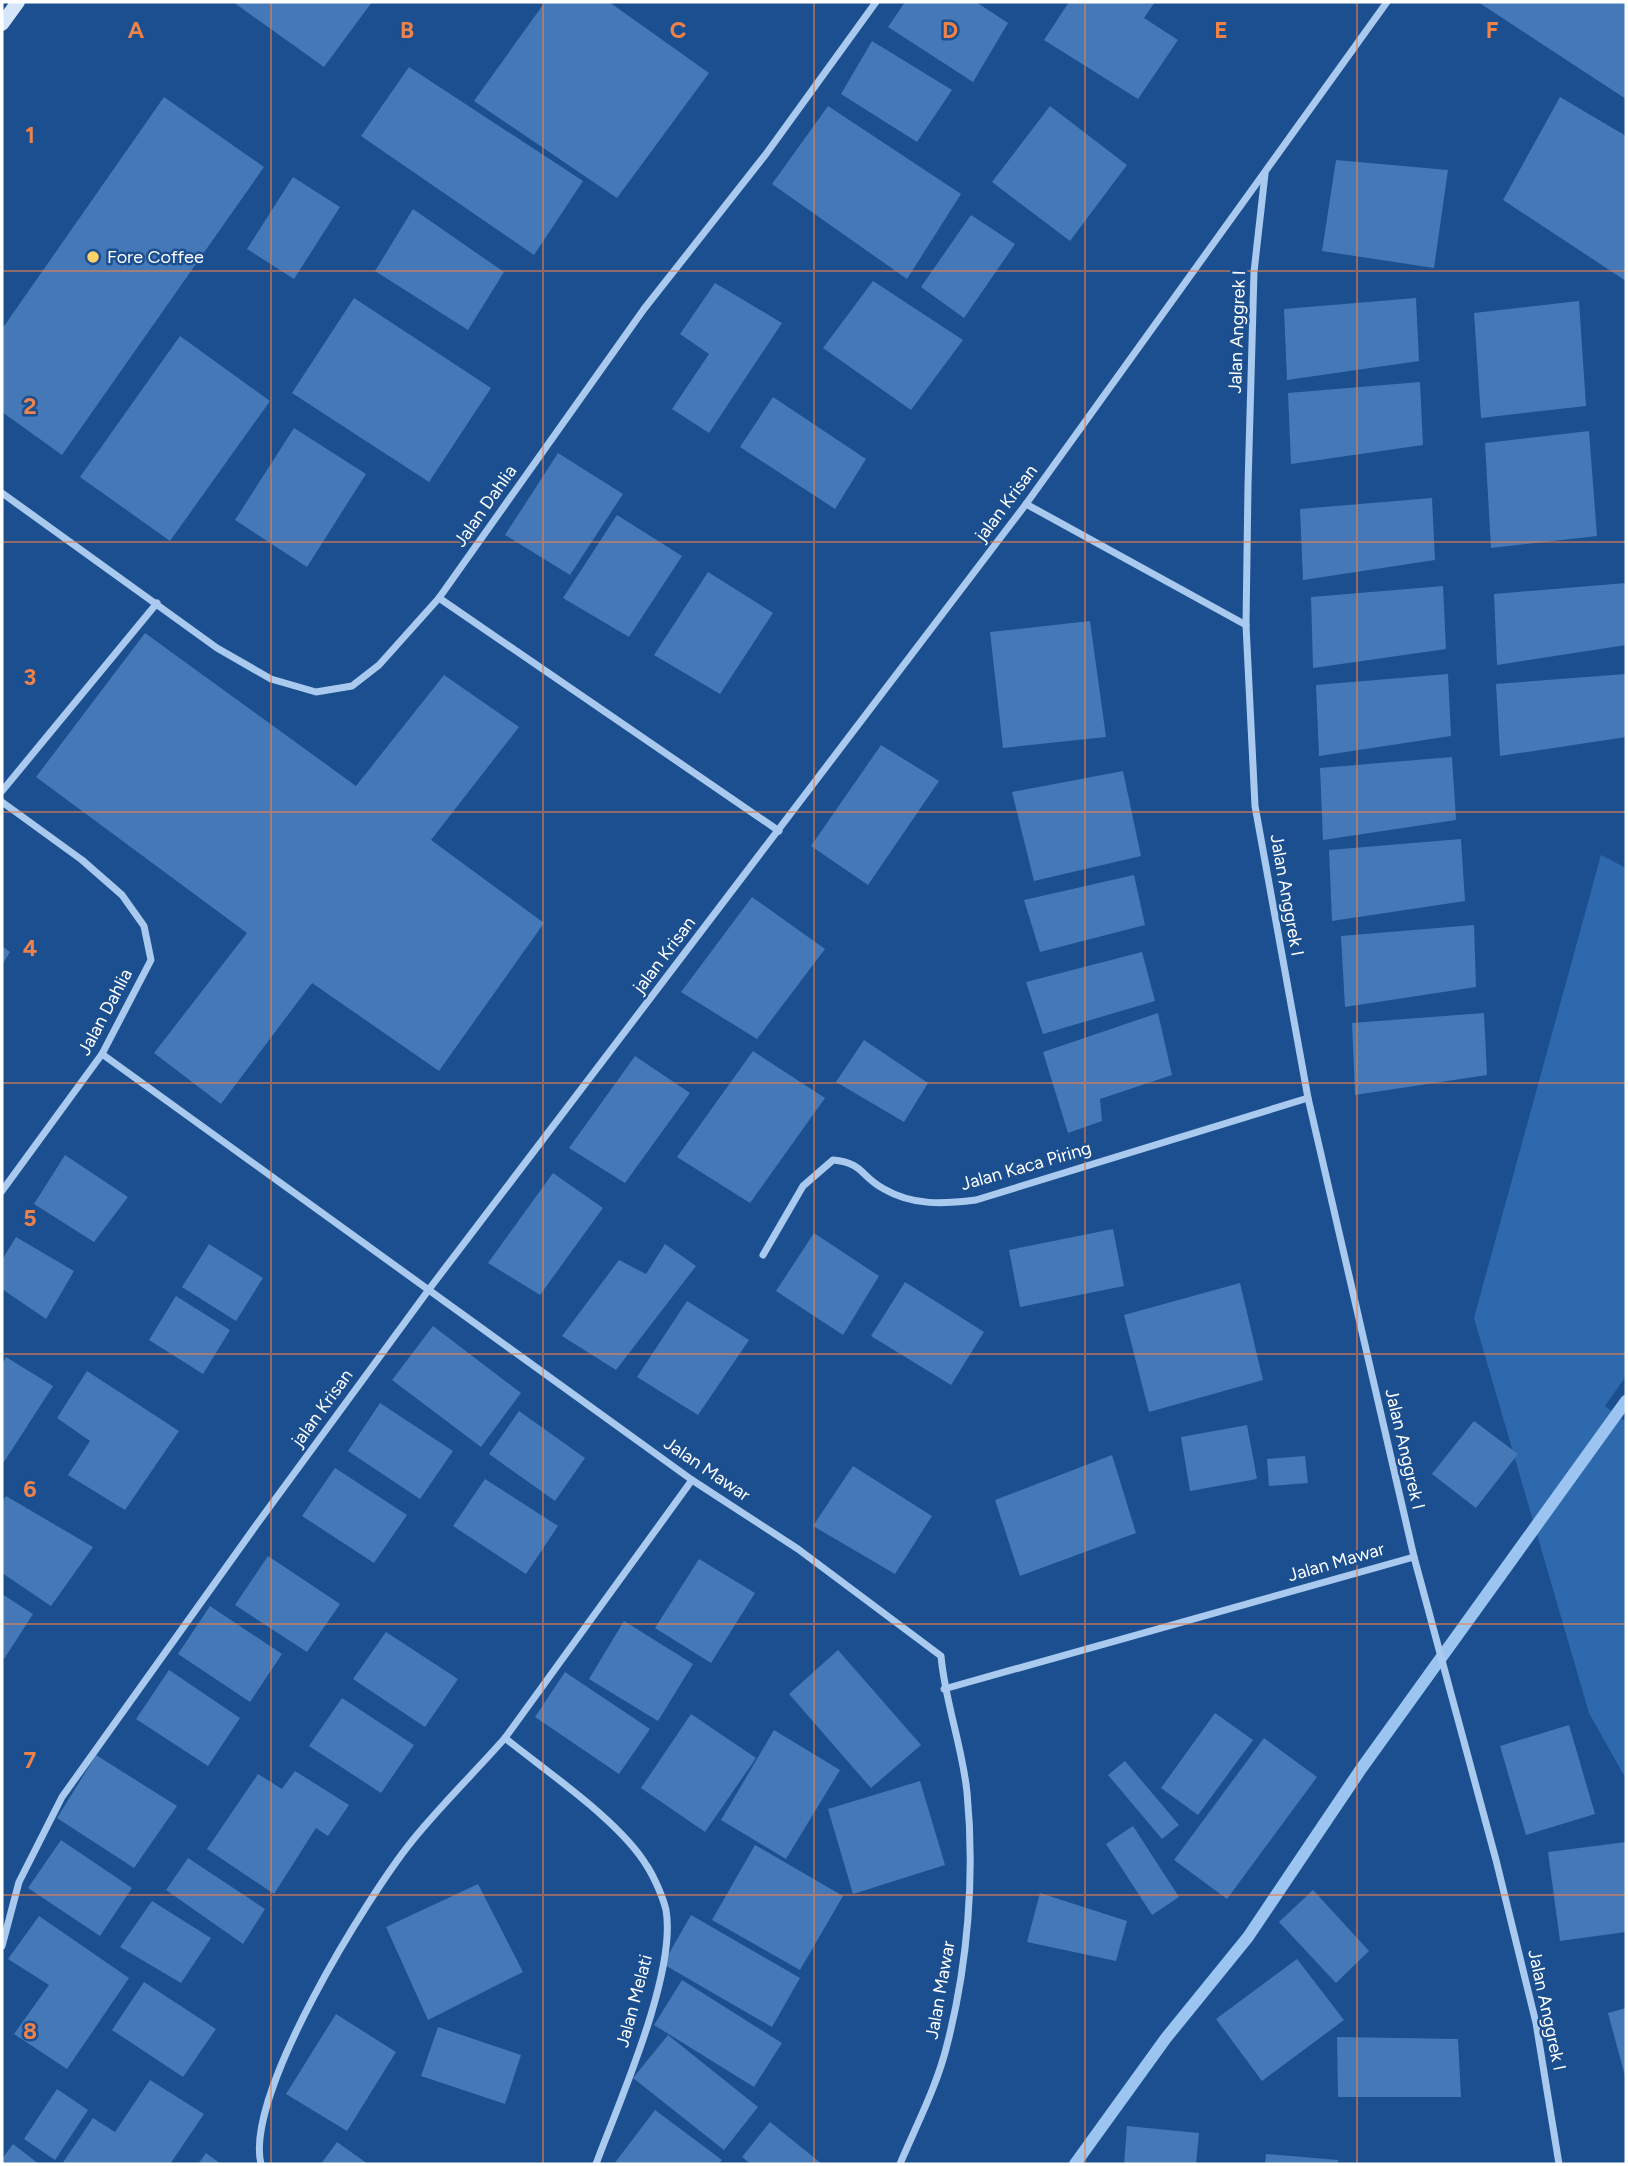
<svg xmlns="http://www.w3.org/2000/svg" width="1628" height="2166" font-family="Figtree,sans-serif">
<rect width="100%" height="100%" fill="#1b4f8f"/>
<!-- green -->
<path fill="#2e69ad" d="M1601 855 1626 868V1376L1605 1406 1626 1422V1779L1589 1713 1474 1318Z"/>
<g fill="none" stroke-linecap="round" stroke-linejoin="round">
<!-- stream -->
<path stroke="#9cc4f0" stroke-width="12" d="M1075 2164 1166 2038 1248 1937 1361 1769 1626 1401"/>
</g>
<!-- building -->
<g fill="#4478b7">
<path d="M233 2H372L324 67Z"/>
<path d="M545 2H609L709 73 617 198 474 101Z"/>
<path d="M905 2H976L1008 23 973 82 888 27Z"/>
<path d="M1069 2H1155L1144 18 1178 40 1138 99 1044 40Z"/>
<path d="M1478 2H1626V99Z"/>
<path d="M872 41 952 90 917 142 841 94Z"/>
<path d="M409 67 583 181 534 255 361 136Z"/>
<path d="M164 97 264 167 62 455 2 412V329Z"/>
<path d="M1560 97 1626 136V281L1503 200Z"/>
<path d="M828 106 961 194 907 279 772 184Z"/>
<path d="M1050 106 1127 165 1070 241 992 182Z"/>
<path d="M1336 160 1448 170 1434 268 1322 251Z"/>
<path d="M293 177 340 207 294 279 247 249Z"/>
<path d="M413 209 504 272 468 330 375 271Z"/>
<path d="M971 215 1015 244 964 318 921 287Z"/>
<path d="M873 281 963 340 911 410 823 348Z"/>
<path d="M715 283 782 323 709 433 672 409 709 354 680 334Z"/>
<path d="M354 298 491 388 429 482 292 393Z"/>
<path d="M1416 298 1419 361 1287 380 1284 309Z"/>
<path d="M1579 301 1586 406 1481 418 1474 313Z"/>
<path d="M180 336 270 401 170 541 80 477Z"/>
<path d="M1420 382 1423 445 1291 464 1288 393Z"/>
<path d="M773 397 866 459 835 509 740 447Z"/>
<path d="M294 428 366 474 307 567 235 520Z"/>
<path d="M1589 431 1597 536 1491 548 1485 443Z"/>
<path d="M558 453 623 494 570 575 505 535Z"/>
<path d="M1432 498 1435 560 1303 580 1300 509Z"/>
<path d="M617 515 682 556 629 637 563 598Z"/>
<path d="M708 572 773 613 720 694 654 655Z"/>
<path d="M1626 583V645L1497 665 1494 594Z"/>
<path d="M1443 586 1446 649 1313 668 1311 597Z"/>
<path d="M1090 621 1106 737 1003 748 990 632Z"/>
<path d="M145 633 356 786 444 675 519 727 431 840 544 923 439 1071 312 983 221 1104 154 1053 247 933 36 777Z"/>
<path d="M1448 674 1451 736 1319 756 1316 685Z"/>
<path d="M1626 674V737L1500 756 1496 684Z"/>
<path d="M881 745 939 781 868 885 811 846Z"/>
<path d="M1452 757 1456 820 1323 840 1320 768Z"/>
<path d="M1123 771 1141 856 1034 881 1012 792Z"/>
<path d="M1461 839 1465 901 1332 921 1329 850Z"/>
<path d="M1134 875 1145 925 1040 952 1024 900Z"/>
<path d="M752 897 825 949 757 1039 681 992Z"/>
<path d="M1474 925 1476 987 1345 1007 1341 936Z"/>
<path d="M2 946 10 952 2 965Z"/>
<path d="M1142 952 1155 1001 1043 1034 1026 982Z"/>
<path d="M1158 1013 1172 1075 1100 1099 1102 1121 1068 1133 1043 1052Z"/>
<path d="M1484 1013 1487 1075 1355 1095 1352 1023Z"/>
<path d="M864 1040 928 1083 904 1122 836 1082Z"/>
<path d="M753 1051 825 1098 750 1203 677 1157Z"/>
<path d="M635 1056 690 1093 625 1183 569 1148Z"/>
<path d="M65 1155 128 1197 94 1242 34 1204Z"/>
<path d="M553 1173 603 1208 540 1295 488 1263Z"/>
<path d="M1113 1229 1124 1286 1020 1307 1009 1250Z"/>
<path d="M814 1233 879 1276 843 1335 776 1291Z"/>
<path d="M16 1237 74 1271 46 1319 2 1289V1260Z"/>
<path d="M209 1244 263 1278 236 1321 182 1287Z"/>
<path d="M665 1244 696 1266 616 1370 562 1336 619 1260 646 1274Z"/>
<path d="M905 1282 984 1332 951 1385 871 1336Z"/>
<path d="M1240 1283 1263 1380 1149 1412 1124 1315Z"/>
<path d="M176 1296 230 1330 203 1374 149 1340Z"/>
<path d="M687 1301 749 1340 698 1415 637 1377Z"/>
<path d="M433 1326 521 1393 481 1447 392 1380Z"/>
<path d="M6 1357 53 1386 2 1465V1364Z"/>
<path d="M87 1371 179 1431 125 1510 68 1475 90 1441 57 1418Z"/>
<path d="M380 1403 453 1451 420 1499 348 1451Z"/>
<path d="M519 1411 585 1458 555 1501 489 1454Z"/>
<path d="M1474 1421 1518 1454 1476 1508 1432 1474Z"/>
<path d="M1247 1425 1257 1479 1190 1491 1181 1437Z"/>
<path d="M1112 1455 1136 1533 1020 1576 995 1500Z"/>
<path d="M1305 1456 1308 1483 1269 1486 1267 1459Z"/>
<path d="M853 1466 932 1516 895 1574 813 1526Z"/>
<path d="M335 1468 407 1515 374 1563 302 1516Z"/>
<path d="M485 1479 558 1526 526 1574 453 1526Z"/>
<path d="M6 1496 93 1547 51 1606 2 1573V1502Z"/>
<path d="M268 1556 340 1604 307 1652 235 1605Z"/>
<path d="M699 1559 755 1593 711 1663 655 1628Z"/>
<path d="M2 1594 33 1614 4 1659 2 1657Z"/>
<path d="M210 1606 282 1654 250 1702 178 1654Z"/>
<path d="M624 1621 693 1664 658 1721 589 1679Z"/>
<path d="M386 1632 458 1679 425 1727 353 1679Z"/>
<path d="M838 1650 921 1745 871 1788 789 1694Z"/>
<path d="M169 1670 240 1718 208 1766 136 1719Z"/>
<path d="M565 1672 650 1729 619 1774 535 1717Z"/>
<path d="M342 1698 414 1745 381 1793 309 1746Z"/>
<path d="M1215 1713 1253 1740 1198 1815 1161 1788Z"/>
<path d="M691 1714 756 1758 705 1832 641 1788Z"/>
<path d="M1569 1725 1595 1814 1526 1835 1500 1746Z"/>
<path d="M774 1730 840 1770 786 1859 721 1820Z"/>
<path d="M1264 1738 1317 1777 1227 1899 1174 1860Z"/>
<path d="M96 1755 177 1806 134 1868 57 1818Z"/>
<path d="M1125 1761 1179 1825 1162 1839 1108 1775Z"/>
<path d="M295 1771 349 1805 328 1836 316 1828 274 1894 207 1849 258 1774 282 1789Z"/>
<path d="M920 1781 945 1865 853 1894 828 1809Z"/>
<path d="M1133 1826 1179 1897 1152 1915 1106 1844Z"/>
<path d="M61 1840 132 1888 100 1936 28 1888Z"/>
<path d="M1626 1842V1932L1560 1941 1548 1852Z"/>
<path d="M755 1845 843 1896 800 1970 712 1920Z"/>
<path d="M188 1858 265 1909 243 1944 166 1890Z"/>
<path d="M478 1884 523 1972 428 2020 386 1927Z"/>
<path d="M1313 1890 1369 1951 1336 1983 1279 1922Z"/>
<path d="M1040 1893 1127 1921 1116 1961 1027 1942Z"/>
<path d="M152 1901 211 1938 181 1983 120 1947Z"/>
<path d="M691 1915 800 1978 772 2027 663 1964Z"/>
<path d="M39 1916 129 1978 67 2069 14 2034 49 1985 8 1959Z"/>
<path d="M1297 1959 1344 2020 1262 2081 1216 2019Z"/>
<path d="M682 1980 782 2043 754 2087 654 2025Z"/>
<path d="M144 1982 216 2029 183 2077 112 2030Z"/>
<path d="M1626 2008V2076H1625L1608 2013Z"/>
<path d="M336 2014 396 2052 347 2131 286 2094Z"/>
<path d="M438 2027 521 2055 505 2104 421 2076Z"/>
<path d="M668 2035 758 2107 724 2150 633 2078Z"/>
<path d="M1337 2037 1458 2039 1461 2097H1338Z"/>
<path d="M150 2080 204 2114 170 2164H62L93 2118 115 2132Z"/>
<path d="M57 2089 88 2110 55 2160 24 2139Z"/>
<path d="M655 2110 722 2160 718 2164H614Z"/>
<path d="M770 2122 822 2164H751L742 2157Z"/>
<path d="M1127 2126 1199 2133 1196 2164H1124Z"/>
<path d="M337 2142 368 2164H321Z"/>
<path d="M13 2144 39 2164H2V2159Z"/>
<path d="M206 2153 221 2164H198Z"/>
<path d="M1266 2154 1338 2160V2164H1265Z"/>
</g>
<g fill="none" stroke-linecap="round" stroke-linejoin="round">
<!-- minor -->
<g stroke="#a9c9ee" stroke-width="7">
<path d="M1265 174 1254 272 1248 485 1246 625 1255 806 1308 1098 1414 1557 1496 1860 1536 2023 1559 2164"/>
<path d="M2 493 217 648 271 679 316 692 352 686 379 665 439 598 644 309 766 154 876 2"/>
<path d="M1026 504 1246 625"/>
<path d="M439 598 779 831"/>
<path d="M2 791 157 603"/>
<path d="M2 802 82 860 122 895 144 926 151 960 102 1054 2 1191"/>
<path d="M102 1054 692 1480 798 1549 941 1656C945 1702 962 1745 967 1792 975 1875 968 1964 947 2045 937 2086 916 2126 900 2164"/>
<path d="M763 1255 803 1186 833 1160C864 1163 860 1176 884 1189 913 1206 944 1204 976 1200L1308 1098"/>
<path d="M944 1689 1414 1557"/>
<path d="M2 1946 19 1882 62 1797 257 1524 430 1288 1026 504 1387 2"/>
<path d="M261 2164C244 2095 367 1897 412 1841 441 1805 475 1772 505 1738"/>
<path d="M596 2164C619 2102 677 1973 666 1910 663 1897 654 1877 647 1866 620 1821 547 1772 505 1738L692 1480"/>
</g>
<!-- secondary -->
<path stroke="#d6e6fa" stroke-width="14" d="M2 24 18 2"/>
</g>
<!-- grid -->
<path fill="none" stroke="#ee8249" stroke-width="2" stroke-opacity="0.55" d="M271 2V2164M543 2V2164M814 2V2164M1085 2V2164M1357 2V2164M2 271H1626M2 542H1626M2 812H1626M2 1083H1626M2 1354H1626M2 1624H1626M2 1895H1626"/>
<!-- markers -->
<circle fill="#ffd166" stroke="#1b4f8f" stroke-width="2.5" cx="93" cy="257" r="7"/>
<g text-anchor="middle" stroke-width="5" stroke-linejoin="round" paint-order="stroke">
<!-- poi labels -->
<g font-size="18" fill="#fff" stroke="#1b4f8f" text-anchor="start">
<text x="107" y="263">Fore Coffee</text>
</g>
<!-- street labels -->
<g font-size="18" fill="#fff" stroke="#1b4f8f">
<text transform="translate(1237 332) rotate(-88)" y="6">Jalan Anggrek I</text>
<text transform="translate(1006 503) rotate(-53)" y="6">jalan Krisan</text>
<text transform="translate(485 506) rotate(-55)" y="6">Jalan Dahlia</text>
<text transform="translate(1287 895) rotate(80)" y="6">Jalan Anggrek I</text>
<text transform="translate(664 955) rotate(-53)" y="6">jalan Krisan</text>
<text transform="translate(105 1012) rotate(-62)" y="6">Jalan Dahlia</text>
<text transform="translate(1026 1166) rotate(-16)" y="6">Jalan Kaca Piring</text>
<text transform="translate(322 1408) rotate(-54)" y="6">jalan Krisan</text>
<text transform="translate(1405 1449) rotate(77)" y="6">Jalan Anggrek I</text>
<text transform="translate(707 1469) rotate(34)" y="6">Jalan Mawar</text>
<text transform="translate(1336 1562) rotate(-16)" y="6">Jalan Mawar</text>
<text transform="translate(940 1990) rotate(-80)" y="6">Jalan Mawar</text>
<text transform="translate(634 2001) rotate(-75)" y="6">Jalan Melati</text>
<text transform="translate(1547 2010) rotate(78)" y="6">Jalan Anggrek I</text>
</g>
</g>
<g font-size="23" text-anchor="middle" font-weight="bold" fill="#ee8249" stroke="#1b4f8f" stroke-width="5" stroke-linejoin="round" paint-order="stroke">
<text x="136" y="38">A</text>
<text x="407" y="38">B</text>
<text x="678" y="38">C</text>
<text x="950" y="38">D</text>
<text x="1221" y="38">E</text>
<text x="1492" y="38">F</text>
<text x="30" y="143">1</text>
<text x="30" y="414">2</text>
<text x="30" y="685">3</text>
<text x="30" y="956">4</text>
<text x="30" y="1226">5</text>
<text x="30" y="1497">6</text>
<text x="30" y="1768">7</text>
<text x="30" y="2039">8</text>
</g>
<!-- border -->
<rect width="1628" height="2166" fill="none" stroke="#ffffff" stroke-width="7"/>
</svg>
